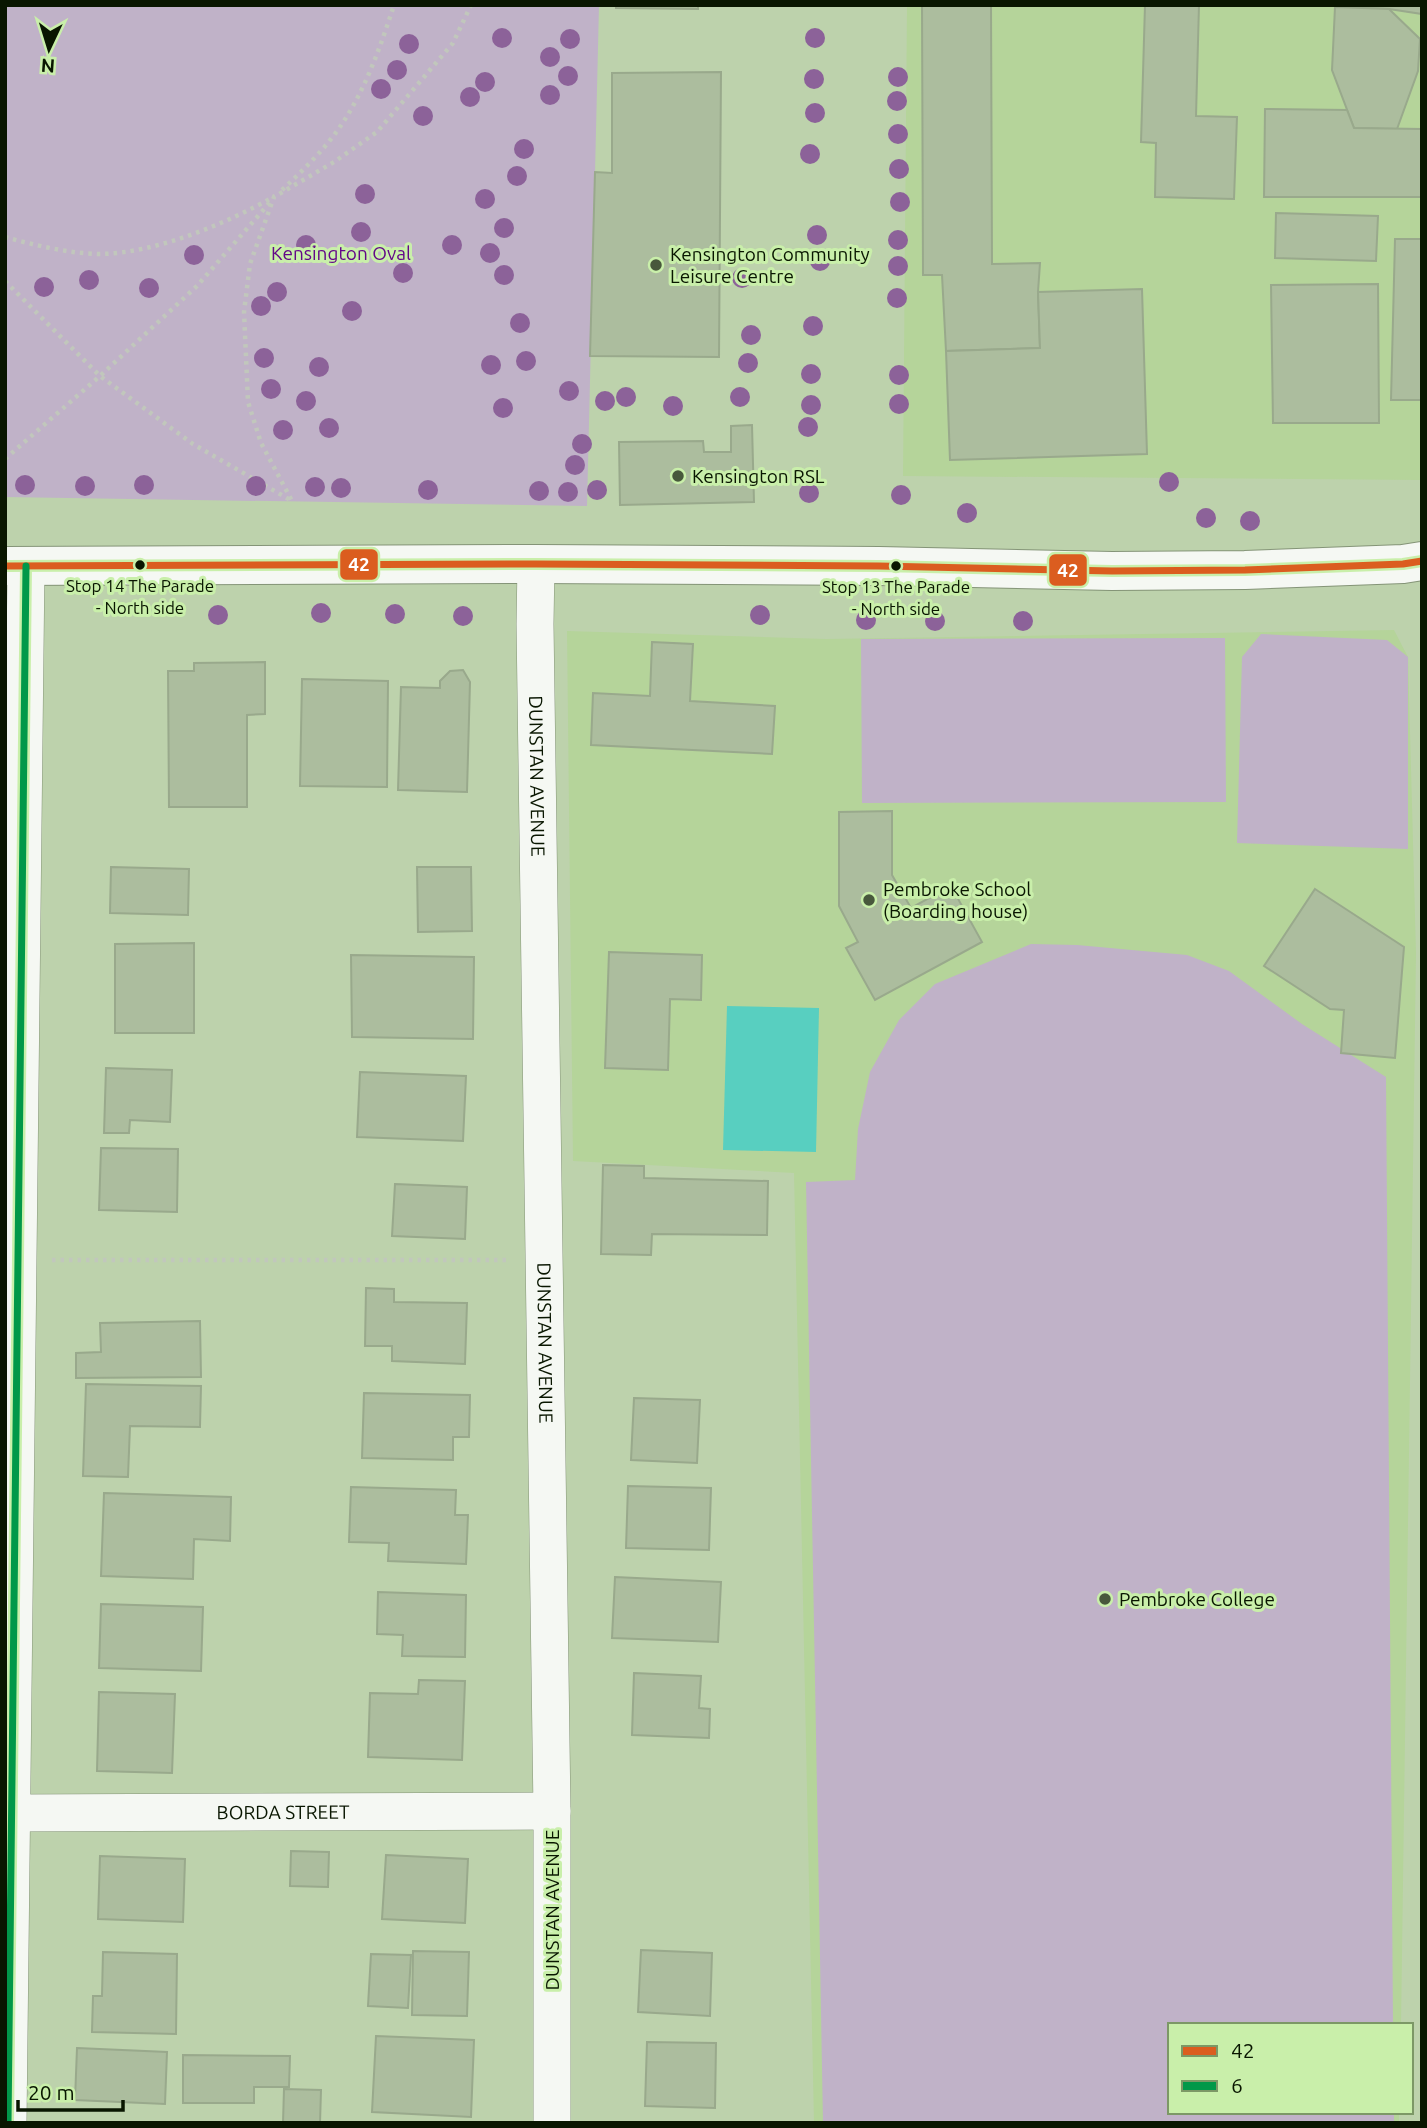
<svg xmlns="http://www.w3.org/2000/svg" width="1427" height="2128" font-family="Ubuntu,sans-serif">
<rect width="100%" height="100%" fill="#bdd2ac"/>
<!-- built -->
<g fill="#b5d49a">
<path d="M907 5H1422V480L903 476Z"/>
<path d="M1394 630 1408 657 1416 953 1401 2025H1170V2112H1399V2123H814L794 1173 573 1161 567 631 826 639Z"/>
</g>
<!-- green -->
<g fill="#c0b2c8">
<path d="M5 5H599L587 506 5 497Z"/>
<path d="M1261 634 1387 640 1408 657V849L1237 843 1242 657Z"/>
<path d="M1225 638 1226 802 862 803 861 639Z"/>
<path d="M1031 944 1077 945 1187 955 1229 971 1302 1024 1386 1077 1393 2025H1170V2112H1394V2123H823L806 1182 855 1180 858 1129 870 1072 899 1020 935 984Z"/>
</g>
<!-- water -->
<path fill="#58cfc0" d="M727 1006 819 1008 816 1152 723 1150Z"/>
<!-- building -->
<g fill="#acbd9e" stroke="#99a98c" stroke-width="2">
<path d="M616 5H698V9L616 8Z"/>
<path d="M922 5H991L992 264 1040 263 1038 292 1040 348 946 351 942 275H923Z"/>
<path d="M1145 5H1199L1196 116 1237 117 1234 199 1155 197 1156 143 1141 142Z"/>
<path d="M1335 5H1422V14L1389 9 1335 7Z"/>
<path d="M1335 7 1389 9 1420 39 1418 71 1397 129 1354 128 1332 70Z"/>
<path d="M721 72 719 357 590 356 595 172 612 173V73Z"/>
<path d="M1265 109 1347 110 1354 128 1422 129V197H1264Z"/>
<path d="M1276 213 1378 216 1376 261 1275 258Z"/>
<path d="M1395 239H1422V400H1391Z"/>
<path d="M1378 284 1379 423H1273L1271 285Z"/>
<path d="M1142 289 1147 454 950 460 946 351 1040 348 1038 292Z"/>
<path d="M752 425 754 502 620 505 619 442 703 441 704 452H731V426Z"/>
<path d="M652 642 693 644 690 701 775 706 772 754 591 745 593 693 650 696Z"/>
<path d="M265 662V714L247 715V807H169L168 671H194V663Z"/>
<path d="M463 670 470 682 467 792 398 790 401 687 440 688V681L450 671Z"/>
<path d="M302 679 388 681 387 787 300 786Z"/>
<path d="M892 811V875L911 908 951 886 982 942 875 1000 846 948 858 942 839 906V812Z"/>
<path d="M111 867 189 869 188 915 110 913Z"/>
<path d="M417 867H471L472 931 418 932Z"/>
<path d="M1315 889 1404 947 1395 1058 1341 1053 1344 1010 1330 1009 1264 966Z"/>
<path d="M194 943V1033H115V944Z"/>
<path d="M609 952 702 955 701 1000 670 999 668 1070 605 1068Z"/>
<path d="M351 955 474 957 473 1039 352 1037Z"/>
<path d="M106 1068 172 1070 170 1122 130 1120 129 1133H104Z"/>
<path d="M360 1072 466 1076 463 1141 357 1137Z"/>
<path d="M101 1148 178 1149 177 1212 99 1210Z"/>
<path d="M603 1165 644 1166V1178L768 1181 767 1235 652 1234 651 1255 601 1254Z"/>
<path d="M395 1184 467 1187 465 1239 392 1236Z"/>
<path d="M366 1288 394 1289V1302L467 1303 465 1364 392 1361V1346H365Z"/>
<path d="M200 1321 201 1377 76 1378V1353L101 1352 100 1323Z"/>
<path d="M86 1384 201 1386 200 1427 130 1426 128 1477 83 1476Z"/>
<path d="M364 1393 470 1395 469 1437H453V1460L362 1458Z"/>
<path d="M634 1398 700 1400 697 1463 631 1460Z"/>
<path d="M628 1486 711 1488 709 1550 626 1548Z"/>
<path d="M351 1487 456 1490 455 1515H468L466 1564 388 1561 389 1543 349 1542Z"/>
<path d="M104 1493 231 1497 230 1541 194 1539 193 1579 101 1576Z"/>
<path d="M615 1577 721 1582 718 1642 612 1638Z"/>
<path d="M378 1592 466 1595 465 1657 402 1656 403 1635 377 1634Z"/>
<path d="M101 1604 203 1607 201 1671 99 1668Z"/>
<path d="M634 1673 701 1676 699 1708 710 1709 709 1738 632 1735Z"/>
<path d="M419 1680 465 1681 462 1760 368 1757 370 1693 418 1694Z"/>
<path d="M99 1692 175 1694 172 1773 97 1771Z"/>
<path d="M291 1851 329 1852 328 1887 290 1886Z"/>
<path d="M386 1855 468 1859 465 1923 382 1919Z"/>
<path d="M100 1856 185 1859 183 1922 98 1919Z"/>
<path d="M641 1950 712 1953 710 2016 638 2012Z"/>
<path d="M413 1951 469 1952 467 2016 412 2015Z"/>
<path d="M103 1952 177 1954 176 2034 92 2032 93 1996H102Z"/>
<path d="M371 1954 411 1955 408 2008 368 2006Z"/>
<path d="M376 2036 474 2040 471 2117 372 2112Z"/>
<path d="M647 2042 716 2043 715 2108 645 2106Z"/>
<path d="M77 2048 167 2052 165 2104 75 2100Z"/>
<path d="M183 2055 290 2056 289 2087H254V2103H183Z"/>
<path d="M284 2089 321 2090 320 2123H283Z"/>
</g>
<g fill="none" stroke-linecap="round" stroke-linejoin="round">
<!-- minor casing -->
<g stroke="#849477" stroke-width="38">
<g id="minor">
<path id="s1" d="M536 564 535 624 552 1811V2123"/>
<path id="s2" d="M12 1813 552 1811"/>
<path d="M8 2123 26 566"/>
</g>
</g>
<!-- major casing -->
<g stroke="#849477" stroke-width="40">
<path id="major" d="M5 566 536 564 879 566 1112 571 1245 570 1403 564 1422 561"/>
</g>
<!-- path -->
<g stroke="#c1c7bc" stroke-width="4.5" stroke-dasharray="3.5 5" stroke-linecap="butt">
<path d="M282 190C299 174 316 158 331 139 362 100 379 51 394 5"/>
<path d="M5 237C34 245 71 254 101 254 156 253 228 223 275 196"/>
<path d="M5 281 100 376 193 444 292 501 261 443 248 402 244 312 250 264 274 197 334 162 377 132 453 43 471 5"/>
<path d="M5 459 100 376 197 286 272 200"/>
<path d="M52 1260H509"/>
</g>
<!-- minor -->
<use href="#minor" stroke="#f5f8f3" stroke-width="37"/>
<!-- major -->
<use href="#major" stroke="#f5f8f3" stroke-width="38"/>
<!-- bus-1 casing -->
<g stroke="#c9efaa" stroke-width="12">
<path id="bus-1" d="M5 566 536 564 879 566 1112 571 1245 570 1403 564 1422 561"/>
</g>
<!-- bus-2 casing -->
<g stroke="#c9efaa" stroke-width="12">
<path id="bus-2" d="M8 2123 26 566"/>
</g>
<!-- bus-1 -->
<use href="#bus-1" stroke="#db5d1f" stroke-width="7"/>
<!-- bus-2 -->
<use href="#bus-2" stroke="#019849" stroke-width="7"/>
</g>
<!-- trees -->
<g fill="#8c6299">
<circle cx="502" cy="38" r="10"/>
<circle cx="815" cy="38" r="10"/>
<circle cx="570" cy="39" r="10"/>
<circle cx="409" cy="44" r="10"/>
<circle cx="550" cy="57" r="10"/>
<circle cx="397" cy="70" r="10"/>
<circle cx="568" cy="76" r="10"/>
<circle cx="898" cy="77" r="10"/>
<circle cx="814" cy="79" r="10"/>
<circle cx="485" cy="82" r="10"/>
<circle cx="381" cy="89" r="10"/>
<circle cx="550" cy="95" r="10"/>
<circle cx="470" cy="97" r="10"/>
<circle cx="897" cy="101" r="10"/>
<circle cx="815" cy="113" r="10"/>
<circle cx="423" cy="116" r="10"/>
<circle cx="898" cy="134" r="10"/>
<circle cx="524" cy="149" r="10"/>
<circle cx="810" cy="154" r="10"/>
<circle cx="899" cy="169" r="10"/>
<circle cx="517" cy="176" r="10"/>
<circle cx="365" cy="194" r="10"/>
<circle cx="485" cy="199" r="10"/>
<circle cx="900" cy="202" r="10"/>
<circle cx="504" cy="228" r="10"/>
<circle cx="361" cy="232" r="10"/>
<circle cx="817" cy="235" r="10"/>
<circle cx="898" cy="240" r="10"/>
<circle cx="306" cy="245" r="10"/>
<circle cx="452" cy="245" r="10"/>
<circle cx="490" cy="253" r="10"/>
<circle cx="194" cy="255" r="10"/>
<circle cx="820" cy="261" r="10"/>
<circle cx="898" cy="266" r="10"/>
<circle cx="403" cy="273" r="10"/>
<circle cx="504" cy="275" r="10"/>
<circle cx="742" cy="278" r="10"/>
<circle cx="89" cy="280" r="10"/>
<circle cx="44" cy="287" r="10"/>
<circle cx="149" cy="288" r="10"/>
<circle cx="277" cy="292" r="10"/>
<circle cx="897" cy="298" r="10"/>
<circle cx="261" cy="306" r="10"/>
<circle cx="352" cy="311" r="10"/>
<circle cx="520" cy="323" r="10"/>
<circle cx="813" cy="326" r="10"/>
<circle cx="751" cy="335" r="10"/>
<circle cx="264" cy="358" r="10"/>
<circle cx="526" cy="361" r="10"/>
<circle cx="748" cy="363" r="10"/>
<circle cx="491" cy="365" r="10"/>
<circle cx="319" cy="367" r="10"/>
<circle cx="811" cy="374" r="10"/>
<circle cx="899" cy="375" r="10"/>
<circle cx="271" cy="389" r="10"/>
<circle cx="569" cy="391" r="10"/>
<circle cx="626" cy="397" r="10"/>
<circle cx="740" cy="397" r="10"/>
<circle cx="306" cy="401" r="10"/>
<circle cx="605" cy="401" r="10"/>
<circle cx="899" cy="404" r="10"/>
<circle cx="811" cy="405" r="10"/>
<circle cx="673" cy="406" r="10"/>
<circle cx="503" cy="408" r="10"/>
<circle cx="808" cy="427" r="10"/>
<circle cx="329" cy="428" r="10"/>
<circle cx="283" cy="430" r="10"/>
<circle cx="582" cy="444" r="10"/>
<circle cx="575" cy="465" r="10"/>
<circle cx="1169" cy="482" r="10"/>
<circle cx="25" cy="485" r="10"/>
<circle cx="144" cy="485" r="10"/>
<circle cx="85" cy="486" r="10"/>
<circle cx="256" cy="486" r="10"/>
<circle cx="315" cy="487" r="10"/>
<circle cx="341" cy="488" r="10"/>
<circle cx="428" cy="490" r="10"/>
<circle cx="597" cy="490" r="10"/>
<circle cx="539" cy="491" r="10"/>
<circle cx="568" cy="492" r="10"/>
<circle cx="809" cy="493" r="10"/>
<circle cx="901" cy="495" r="10"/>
<circle cx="967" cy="513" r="10"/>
<circle cx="1206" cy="518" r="10"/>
<circle cx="1250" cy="521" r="10"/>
<circle cx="321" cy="613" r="10"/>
<circle cx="395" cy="614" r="10"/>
<circle cx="218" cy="615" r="10"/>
<circle cx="760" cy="615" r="10"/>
<circle cx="463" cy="616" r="10"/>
<circle cx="866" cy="620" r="10"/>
<circle cx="935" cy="621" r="10"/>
<circle cx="1023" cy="621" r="10"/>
</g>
<!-- markers -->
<g fill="#48583c" stroke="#c9efaa" stroke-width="2.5">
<circle cx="656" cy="265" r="7"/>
<circle cx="678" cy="476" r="7"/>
<circle cx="869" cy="900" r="7"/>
<circle cx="1105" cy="1599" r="7"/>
</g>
<g fill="#091600" stroke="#c9efaa" stroke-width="2.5">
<circle cx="140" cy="565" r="6"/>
<circle cx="896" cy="566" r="6"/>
</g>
<g text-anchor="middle" stroke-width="6" stroke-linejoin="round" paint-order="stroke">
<!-- bus labels -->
<g font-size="17" fill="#091600" stroke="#c9efaa">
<text x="140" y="592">Stop 14 The Parade<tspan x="140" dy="22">- North side</tspan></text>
<text x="896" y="593">Stop 13 The Parade<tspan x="896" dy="22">- North side</tspan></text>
</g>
<!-- park labels -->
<g font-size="19" fill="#630789" stroke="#c9efaa">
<text x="341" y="260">Kensington Oval</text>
</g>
<!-- poi labels -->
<g font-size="19" fill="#091600" stroke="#c9efaa" text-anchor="start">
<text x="670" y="261">Kensington Community<tspan x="670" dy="22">Leisure Centre</tspan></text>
<text x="692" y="483">Kensington RSL</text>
<text x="883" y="896">Pembroke School<tspan x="883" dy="22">(Boarding house)</tspan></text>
<text x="1119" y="1606">Pembroke College</text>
</g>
<!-- street labels -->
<g font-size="19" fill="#091600" stroke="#c9efaa">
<text dy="7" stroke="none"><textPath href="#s1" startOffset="212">DUNSTAN AVENUE</textPath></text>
<text dy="7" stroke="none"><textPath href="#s1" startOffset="779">DUNSTAN AVENUE</textPath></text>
<text dy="7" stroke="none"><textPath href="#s2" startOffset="271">BORDA STREET</textPath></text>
<text transform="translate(552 1910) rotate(-90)" y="7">DUNSTAN AVENUE</text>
</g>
</g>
<g stroke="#c9efaa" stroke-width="2.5">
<rect x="339" y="548" width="40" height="33" rx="7" fill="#db5d1f"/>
<rect x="1048" y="553" width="40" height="34" rx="7" fill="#db5d1f"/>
</g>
<g font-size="19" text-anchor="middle" font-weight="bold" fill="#fff">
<text x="359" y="571">42</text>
<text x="1068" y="577">42</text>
</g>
<!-- border -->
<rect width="1427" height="2128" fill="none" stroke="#091600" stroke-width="14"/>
<!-- legend -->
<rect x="1168" y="2023" width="245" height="91" fill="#c9efaa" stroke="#7c9866" stroke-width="2"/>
<rect x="1182" y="2046" width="35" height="10" fill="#db5d1f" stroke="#7c9866" stroke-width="2"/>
<text x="1231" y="2058" font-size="21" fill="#091600">42</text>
<rect x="1182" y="2081" width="35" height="10" fill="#019849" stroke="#7c9866" stroke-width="2"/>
<text x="1231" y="2093" font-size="21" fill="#091600">6</text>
<!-- north arrow -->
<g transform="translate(49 49) rotate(184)" stroke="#c9efaa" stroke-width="5" paint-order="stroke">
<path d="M0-5L12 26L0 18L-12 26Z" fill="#091600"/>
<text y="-10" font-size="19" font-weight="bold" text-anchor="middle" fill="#091600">N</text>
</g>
<!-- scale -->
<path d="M18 2100v10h105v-10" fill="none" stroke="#091600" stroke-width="3.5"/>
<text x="28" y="2100" font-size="21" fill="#091600" stroke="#c9efaa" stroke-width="5" paint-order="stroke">20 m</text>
</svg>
